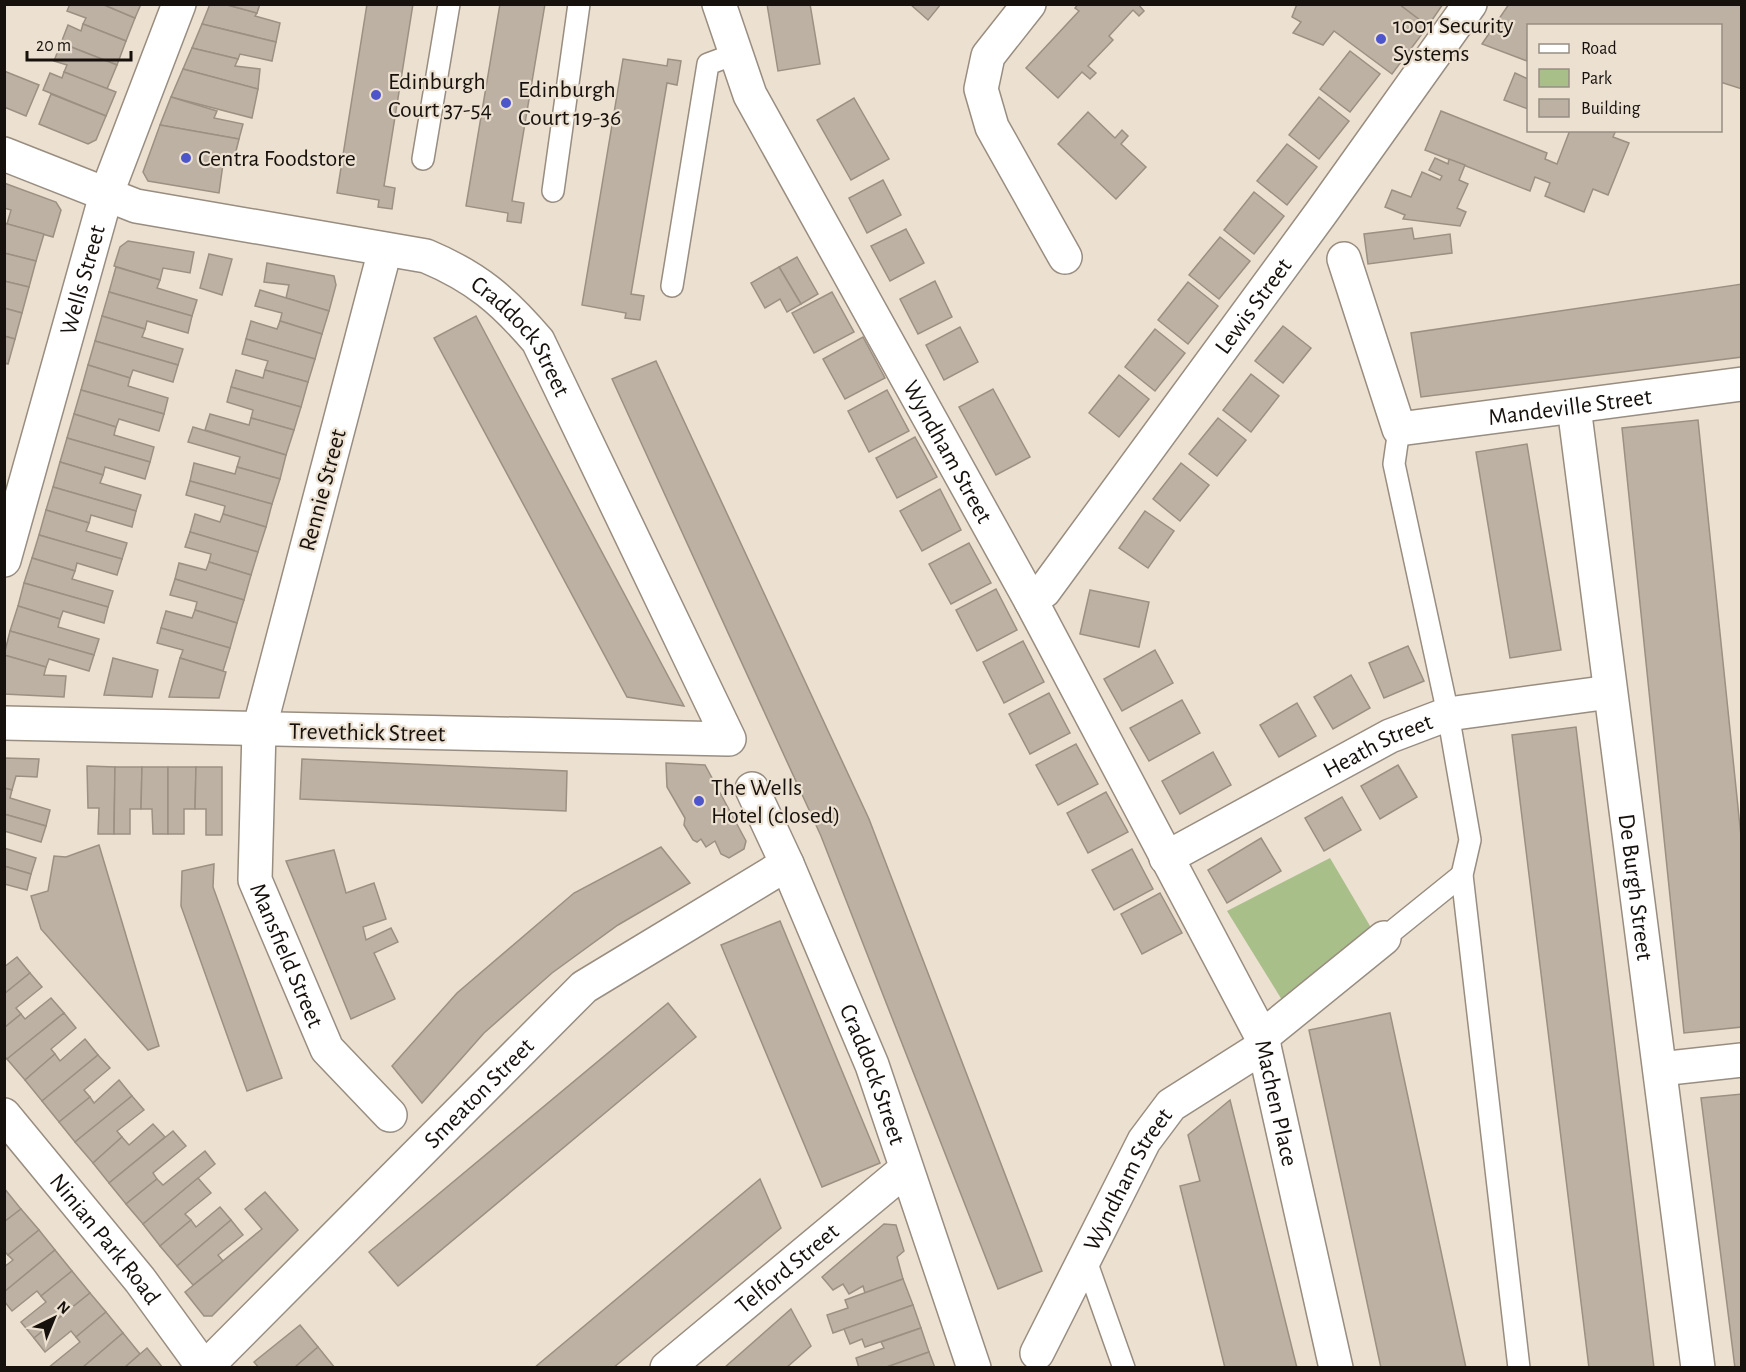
<svg xmlns="http://www.w3.org/2000/svg" width="1746" height="1372" font-family="'Alegreya Sans',sans-serif">
<rect width="100%" height="100%" fill="#ece0d1"/>
<!-- green -->
<path fill="#a8bf8a" d="M1330 858 1373 931 1282 1000 1227 911Z"/>
<!-- building -->
<g fill="#bcb1a2" stroke="#9b9082" stroke-width="1.5">
<path d="M70 4H102L135 18 126 41 83 24 86 18 67 11Z"/>
<path d="M102 4H141L135 18Z"/>
<path d="M210 4H224L257 13 255 16 280 23 276 42 202 24Z"/>
<path d="M224 4H260L257 13Z"/>
<path d="M367 4H413L384 186 395 188 392 209 378 207 379 200 337 193Z"/>
<path d="M500 4H545L512 201 524 203 521 223 507 221 508 213 466 206Z"/>
<path d="M767 4H810L820 64 778 71Z"/>
<path d="M910 4H941L928 20Z"/>
<path d="M1078 4H1138L1144 11 1139 16 1133 10 1109 36 1113 40 1088 66 1096 73 1090 79 1082 72 1058 98 1026 68 1079 11 1075 8Z"/>
<path d="M1297 4H1399L1428 26 1392 74 1334 31 1323 45 1293 33 1301 22 1292 17Z"/>
<path d="M1399 4H1443L1428 26Z"/>
<path d="M1509 4H1742V89L1720 82V26H1528L1527 61 1482 44Z"/>
<path d="M83 24 126 41 117 65 61 43 68 25 81 31Z"/>
<path d="M202 24 276 42 272 61 240 54 238 59 192 48Z"/>
<path d="M61 43 117 65 107 89 64 72 67 65 54 61Z"/>
<path d="M192 48 238 59 235 66 260 69 258 89 183 69Z"/>
<path d="M1350 51 1380 74 1350 112 1320 89Z"/>
<path d="M623 59 667 66 668 59 681 61 677 85 667 83 631 294 644 296 640 320 625 318 626 313 582 305Z"/>
<path d="M183 69 258 89 252 118 171 97Z"/>
<path d="M4 71 39 85 26 116 4 107Z"/>
<path d="M64 72 116 92 106 116 43 90 50 73 62 78Z"/>
<path d="M1515 73 1528 79V109L1504 100Z"/>
<path d="M51 94 106 116 96 140 88 144 39 124Z"/>
<path d="M171 97 217 111 214 118 243 124 239 139 160 125Z"/>
<path d="M1319 97 1349 121 1319 159 1289 135Z"/>
<path d="M854 98 889 159 851 180 817 120Z"/>
<path d="M1441 111 1547 153 1545 159 1557 164 1570 130H1616L1613 137 1629 143 1608 195 1593 189 1584 212 1545 196 1550 183 1535 177 1530 191 1425 150Z"/>
<path d="M1088 112 1115 138 1122 130 1128 136 1121 144 1146 167 1116 199 1058 144Z"/>
<path d="M160 125 239 139 234 159 224 157 219 193 148 181 143 172Z"/>
<path d="M1287 144 1317 167 1287 205 1257 181Z"/>
<path d="M1435 158 1448 164 1449 159 1465 165 1459 180 1468 184 1457 208 1466 212 1460 226 1403 219 1405 215 1385 207 1392 190 1411 197 1422 172 1440 180 1442 176 1429 170Z"/>
<path d="M883 180 901 215 867 233 849 198Z"/>
<path d="M4 183 56 202 61 210 53 237 7 224 11 210 4 208Z"/>
<path d="M1254 192 1284 216 1254 254 1224 230Z"/>
<path d="M4 223 44 234 36 261 4 253Z"/>
<path d="M1412 228 1414 239 1450 234 1452 253 1368 264 1364 234Z"/>
<path d="M906 229 924 263 890 281 871 246Z"/>
<path d="M1220 237 1250 261 1219 299 1189 275Z"/>
<path d="M128 241 194 252 190 273 163 268 160 280 114 266 120 247Z"/>
<path d="M4 253 36 261 29 287 4 281Z"/>
<path d="M209 254 232 259 222 295 200 288Z"/>
<path d="M797 257 818 294 801 304 779 267Z"/>
<path d="M267 263 334 276 336 285 329 311 286 298 289 285 264 282Z"/>
<path d="M116 267 160 280 157 288 197 300 192 316 109 292Z"/>
<path d="M779 267 801 304 787 312 780 299 765 308 751 283Z"/>
<path d="M4 281 29 287 22 313 4 308Z"/>
<path d="M935 281 952 317 918 334 900 299Z"/>
<path d="M1188 282 1218 306 1188 344 1158 320Z"/>
<path d="M1742 284V357L1421 397 1411 333Z"/>
<path d="M260 290 329 311 322 334 280 321 282 313 255 306Z"/>
<path d="M109 292 192 316 188 333 147 321 145 329 102 316Z"/>
<path d="M832 292 854 332 814 353 792 313Z"/>
<path d="M4 308 22 313 15 339 4 336Z"/>
<path d="M102 316 145 329 142 337 183 349 178 365 95 341Z"/>
<path d="M476 316 684 706 627 697 434 338Z"/>
<path d="M251 321 277 329 280 321 322 334 315 359 246 339Z"/>
<path d="M1283 326 1311 348 1283 383 1255 361Z"/>
<path d="M960 327 978 362 944 380 926 345Z"/>
<path d="M1155 329 1185 353 1155 391 1125 367Z"/>
<path d="M4 336 15 339 8 364 4 363Z"/>
<path d="M863 337 885 378 845 399 823 359Z"/>
<path d="M246 339 315 359 308 382 265 370 268 361 242 354Z"/>
<path d="M95 341 178 365 173 382 133 370 130 378 88 365Z"/>
<path d="M656 361 869 819 1042 1271 998 1289 821 836 612 379Z"/>
<path d="M88 365 130 378 128 386 168 398 164 414 81 390Z"/>
<path d="M236 370 263 378 265 370 308 382 301 407 231 387Z"/>
<path d="M1251 374 1279 396 1251 432 1223 410Z"/>
<path d="M1119 375 1149 399 1119 437 1089 413Z"/>
<path d="M231 387 301 407 294 430 251 418 253 410 227 402Z"/>
<path d="M993 389 1030 457 996 475 959 407Z"/>
<path d="M81 390 164 414 159 431 119 419 116 427 74 414Z"/>
<path d="M887 390 909 431 869 452 848 411Z"/>
<path d="M74 414 116 427 114 435 154 447 150 462 67 438Z"/>
<path d="M210 414 249 425 251 418 294 430 286 455 205 430Z"/>
<path d="M1218 418 1246 440 1217 476 1189 454Z"/>
<path d="M1698 420 1742 846V1027L1684 1033 1622 428Z"/>
<path d="M193 427 286 455 280 479 237 467 240 457 188 442Z"/>
<path d="M915 437 937 477 897 498 876 458Z"/>
<path d="M67 438 150 462 145 479 105 467 103 475 60 462Z"/>
<path d="M1527 444 1561 650 1510 658 1476 452Z"/>
<path d="M60 462 103 475 100 483 141 495 136 511 53 487Z"/>
<path d="M194 463 235 474 237 467 280 479 272 504 190 481Z"/>
<path d="M1181 463 1209 485 1180 521 1153 499Z"/>
<path d="M190 481 272 504 266 527 223 514 225 506 186 495Z"/>
<path d="M53 487 136 511 132 527 91 515 89 523 46 510Z"/>
<path d="M940 489 961 530 922 551 900 511Z"/>
<path d="M46 510 89 523 86 531 127 543 122 559 39 535Z"/>
<path d="M1145 511 1174 531 1148 568 1119 548Z"/>
<path d="M195 514 220 522 223 514 266 527 258 552 190 532Z"/>
<path d="M190 532 258 552 251 575 209 562 211 554 185 547Z"/>
<path d="M39 535 122 559 117 575 77 563 75 571 32 558Z"/>
<path d="M969 543 991 583 951 604 929 564Z"/>
<path d="M32 558 75 571 72 579 113 591 108 607 24 583Z"/>
<path d="M209 562 251 575 244 600 175 579 179 563 206 570Z"/>
<path d="M175 579 244 600 237 623 195 610 197 602 170 595Z"/>
<path d="M24 583 108 607 104 623 63 611 60 619 18 606Z"/>
<path d="M996 589 1017 630 977 651 956 610Z"/>
<path d="M1090 590 1149 602 1139 647 1080 634Z"/>
<path d="M18 606 60 619 58 627 99 639 94 655 10 631Z"/>
<path d="M195 610 237 623 230 648 161 628 166 611 192 618Z"/>
<path d="M161 628 230 648 223 671 180 658 183 650 157 643Z"/>
<path d="M10 631 94 655 89 671 49 659 46 667 4 655Z"/>
<path d="M1023 641 1044 682 1004 703 983 662Z"/>
<path d="M1408 646 1424 681 1384 698 1369 663Z"/>
<path d="M1155 650 1173 683 1122 711 1104 679Z"/>
<path d="M4 655 46 667 44 675 66 676 64 697 4 694Z"/>
<path d="M113 658 158 670 152 697 104 695Z"/>
<path d="M180 658 226 672 219 698 169 697Z"/>
<path d="M1351 675 1370 708 1333 729 1314 697Z"/>
<path d="M1049 693 1070 733 1030 754 1009 714Z"/>
<path d="M1182 700 1200 733 1149 761 1130 728Z"/>
<path d="M1297 703 1316 736 1279 757 1260 725Z"/>
<path d="M1576 727 1654 1368H1589L1512 735Z"/>
<path d="M1076 744 1098 784 1058 805 1036 765Z"/>
<path d="M1213 752 1231 785 1180 814 1162 781Z"/>
<path d="M4 758 39 759 37 777 16 776 12 790 4 788Z"/>
<path d="M302 759 567 771 566 811 300 799Z"/>
<path d="M666 763 705 765 746 841 744 849 729 858 721 854 715 841 706 847 701 839 697 842 693 840 684 825 685 818 667 787Z"/>
<path d="M1398 765 1417 797 1380 819 1361 786Z"/>
<path d="M87 766 115 767 114 834H98L99 808H88Z"/>
<path d="M115 767H142L141 809H130V834H114Z"/>
<path d="M142 767H168V834H153L152 809H141Z"/>
<path d="M168 767H196L195 809H184V834H168Z"/>
<path d="M196 767H222V835H206V809H195Z"/>
<path d="M4 788 12 790 10 798 50 810 46 826 4 814Z"/>
<path d="M1106 792 1128 832 1088 853 1067 813Z"/>
<path d="M1342 797 1361 830 1324 851 1305 818Z"/>
<path d="M4 814 46 826 41 842 4 831Z"/>
<path d="M1261 838 1281 871 1227 903 1208 870Z"/>
<path d="M99 845 159 1046 148 1050 41 929 31 896 48 891 54 856 66 857Z"/>
<path d="M661 847 690 883 618 925 552 973 484 1033 422 1103 392 1066 457 993 574 893Z"/>
<path d="M4 848 36 858 31 874 4 866Z"/>
<path d="M1132 849 1153 889 1114 910 1092 870Z"/>
<path d="M334 850 346 893 374 883 386 919 363 927 366 940 391 928 398 942 374 953 395 999 351 1019 286 861Z"/>
<path d="M214 864 213 887 282 1078 247 1091 181 906 182 871Z"/>
<path d="M4 866 31 874 27 890 4 884Z"/>
<path d="M1160 893 1182 933 1142 954 1121 914Z"/>
<path d="M780 921 880 1163 822 1187 721 945Z"/>
<path d="M17 957 30 973 4 994V967Z"/>
<path d="M30 973 42 987 16 1008 21 1014 4 1028V994Z"/>
<path d="M51 998 64 1013 7 1059 4 1056V1028L21 1014 25 1019Z"/>
<path d="M668 1003 696 1037 398 1286 369 1252Z"/>
<path d="M64 1013 76 1028 51 1049 55 1054 25 1080 7 1059Z"/>
<path d="M1390 1013 1466 1368H1381L1309 1030Z"/>
<path d="M85 1039 98 1055 42 1101 25 1080 55 1054 60 1061Z"/>
<path d="M98 1055 110 1068 84 1090 90 1097 59 1122 42 1101Z"/>
<path d="M119 1080 132 1096 75 1142 59 1122 90 1097 94 1103Z"/>
<path d="M1742 1094V1368H1735L1701 1098Z"/>
<path d="M132 1096 144 1110 117 1131 122 1137 93 1163 75 1142Z"/>
<path d="M1230 1100 1297 1368H1225L1180 1186 1200 1181 1188 1135Z"/>
<path d="M153 1124 165 1137 109 1183 93 1163 122 1137 129 1145Z"/>
<path d="M173 1131 186 1146 153 1173 157 1179 126 1204 109 1183Z"/>
<path d="M205 1151 215 1164 143 1224 126 1204 157 1179 163 1185Z"/>
<path d="M198 1178 211 1193 185 1214 191 1220 160 1246 143 1224Z"/>
<path d="M760 1179 781 1228 613 1368H534Z"/>
<path d="M4 1188 21 1209 4 1222Z"/>
<path d="M265 1192 298 1230 212 1316H204L185 1292 262 1229 245 1209Z"/>
<path d="M220 1207 231 1220 177 1266 160 1246 191 1220 196 1227Z"/>
<path d="M21 1209 39 1230 8 1255 4 1251V1222Z"/>
<path d="M231 1220 243 1235 218 1255 223 1261 193 1285 177 1266Z"/>
<path d="M884 1224 896 1225 904 1251 897 1257 903 1279 865 1293 863 1286 849 1294 843 1284 833 1290 822 1277Z"/>
<path d="M39 1230 55 1250 4 1292V1267L13 1260 8 1255Z"/>
<path d="M55 1250 72 1271 41 1296 37 1291 12 1311 4 1301V1292Z"/>
<path d="M72 1271 90 1293 34 1338 21 1322 46 1302 41 1296Z"/>
<path d="M903 1279 913 1305 833 1333 827 1315 848 1308 845 1300Z"/>
<path d="M90 1293 106 1312 76 1337 71 1331 45 1352 34 1338Z"/>
<path d="M913 1305 921 1328 865 1347 862 1339 850 1344 844 1329Z"/>
<path d="M791 1309 811 1346 786 1368H724Z"/>
<path d="M106 1312 123 1333 82 1368H48L80 1342 76 1337Z"/>
<path d="M300 1325 318 1347 294 1368H259L254 1362Z"/>
<path d="M921 1328 929 1352 884 1368H859L856 1358 884 1348 881 1342Z"/>
<path d="M123 1333 140 1354 124 1368H82Z"/>
<path d="M318 1347 335 1368H294Z"/>
<path d="M147 1348 163 1368H124L140 1354Z"/>
<path d="M929 1352 935 1368H884Z"/>
</g>
<g fill="none" stroke-linecap="round" stroke-linejoin="round">
<!-- lane casing -->
<g stroke="#998d80" stroke-width="24">
<g id="lane">
<path d="M423 159 449 4"/>
<path d="M553 191 579 4"/>
<path d="M672 286 708 64 735 54"/>
<path d="M1399 429 1394 464 1448 714 1470 840 1462 875 1519 1368"/>
<path d="M1384 938 1462 875"/>
<path d="M1085 1258 1124 1368"/>
</g>
</g>
<!-- street casing -->
<g stroke="#998d80" stroke-width="36">
<g id="street">
<path id="s1" d="M719 4 750 95 1031 601 1262 1037 1336 1368"/>
<path d="M1029 4 988 56 981 89 992 127 1065 257"/>
<path id="s2" d="M4 154 136 206 426 256C476 277 503 300 538 341L729 739 4 723"/>
<path id="s3" d="M385 250 259 730 255 880 327 1049 390 1115"/>
<path id="s4" d="M1344 259 1399 429 1742 384"/>
<path id="s5" d="M1574 407 1698 1368"/>
<path id="s6" d="M4 560 106 195 179 4"/>
<path id="s7" d="M1031 601 1044 591 1321 213 1470 4"/>
<path id="s8" d="M752 789 787 864 872 1065 974 1368"/>
<path id="s9" d="M1166 858 1390 736 1448 714 1610 692"/>
<path d="M1262 1037 1384 938"/>
<path d="M1660 1069 1742 1060"/>
<path id="s10" d="M1037 1353 1144 1141 1171 1105 1264 1046"/>
<path id="s11" d="M205 1368 584 987 787 864"/>
<path id="s12" d="M667 1368 906 1169"/>
</g>
</g>
<!-- secondary casing -->
<g stroke="#998d80" stroke-width="36">
<g id="secondary">
<path id="s13" d="M4 1115 140 1280 204 1368"/>
</g>
</g>
<!-- lane -->
<use href="#lane" stroke="#fff" stroke-width="21"/>
<!-- street -->
<use href="#street" stroke="#fff" stroke-width="33"/>
<!-- secondary -->
<use href="#secondary" stroke="#fff" stroke-width="33"/>
</g>
<!-- markers -->
<g fill="#4d55cb" stroke="#ece0d1" stroke-width="2">
<circle cx="1381" cy="39" r="6"/>
<circle cx="376" cy="95" r="6"/>
<circle cx="506" cy="103" r="6"/>
<circle cx="186" cy="158" r="6"/>
<circle cx="699" cy="801" r="6"/>
</g>
<g text-anchor="middle" stroke-width="4.5" stroke-linejoin="round" paint-order="stroke">
<!-- poi labels -->
<g font-size="24" fill="#16110c" stroke="#ece0d1" text-anchor="start">
<text x="1393" y="33">1001 Security<tspan x="1393" dy="28">Systems</tspan></text>
<text x="388" y="89">Edinburgh<tspan x="388" dy="28">Court 37-54</tspan></text>
<text x="518" y="97">Edinburgh<tspan x="518" dy="28">Court 19-36</tspan></text>
<text x="198" y="166">Centra Foodstore</text>
<text x="711" y="795">The Wells<tspan x="711" dy="28">Hotel (closed)</tspan></text>
</g>
<!-- street labels -->
<g font-size="24" fill="#16110c" stroke="#ece0d1">
<text dy="8" stroke="none"><textPath href="#s6" startOffset="291">Wells Street</textPath></text>
<text dy="8" stroke="none"><textPath href="#s7" startOffset="370">Lewis Street</textPath></text>
<text dy="8" stroke="none"><textPath href="#s2" startOffset="564">Craddock Street</textPath></text>
<text dy="8" stroke="none"><textPath href="#s4" startOffset="351">Mandeville Street</textPath></text>
<text dy="8" stroke="none"><textPath href="#s1" startOffset="504">Wyndham Street</textPath></text>
<text transform="translate(322 490) rotate(-75)" y="8">Rennie Street</text>
<text transform="translate(367 732) rotate(1)" y="8">Trevethick Street</text>
<text dy="8" stroke="none"><textPath href="#s9" startOffset="240">Heath Street</textPath></text>
<text dy="8" stroke="none"><textPath href="#s5" startOffset="484">De Burgh Street</textPath></text>
<text dy="8" stroke="none"><textPath href="#s3" startOffset="728">Mansfield Street</textPath></text>
<text dy="8" stroke="none"><textPath href="#s8" startOffset="310">Craddock Street</textPath></text>
<text dy="8" stroke="none"><textPath href="#s11" startOffset="388">Smeaton Street</textPath></text>
<text dy="8" stroke="none"><textPath href="#s1" startOffset="1236">Machen Place</textPath></text>
<text dy="8" stroke="none"><textPath href="#s10" startOffset="196">Wyndham Street</textPath></text>
<text dy="8" stroke="none"><textPath href="#s13" startOffset="160">Ninian Park Road</textPath></text>
<text dy="8" stroke="none"><textPath href="#s12" startOffset="156">Telford Street</textPath></text>
</g>
</g>
<!-- border -->
<rect width="1746" height="1372" fill="none" stroke="#16110c" stroke-width="12"/>
<!-- legend -->
<rect x="1527" y="24" width="195" height="108" fill="#ece0d1" stroke="#968d82" stroke-width="1.5"/>
<rect x="1539" y="44" width="30" height="9" fill="#ffffff" stroke="#968d82" stroke-width="1.5"/>
<text x="1581" y="54" font-size="18" fill="#16110c">Road</text>
<rect x="1539" y="69" width="30" height="18" fill="#a8bf8a" stroke="#968d82" stroke-width="1.5"/>
<text x="1581" y="84" font-size="18" fill="#16110c">Park</text>
<rect x="1539" y="99" width="30" height="18" fill="#bcb1a2" stroke="#968d82" stroke-width="1.5"/>
<text x="1581" y="114" font-size="18" fill="#16110c">Building</text>
<!-- north arrow -->
<g transform="translate(54 1318) rotate(43)" stroke="#ece0d1" stroke-width="4.5" paint-order="stroke">
<path d="M0-4.5L10 22L0 15L-10 22Z" fill="#16110c"/>
<text y="-9" font-size="16" font-weight="bold" text-anchor="middle" fill="#16110c">N</text>
</g>
<!-- scale -->
<path d="M27 51v9h104v-9" fill="none" stroke="#16110c" stroke-width="3"/>
<text x="36" y="51" font-size="18" fill="#16110c" stroke="#ece0d1" stroke-width="4.5" paint-order="stroke">20 m</text>
</svg>
